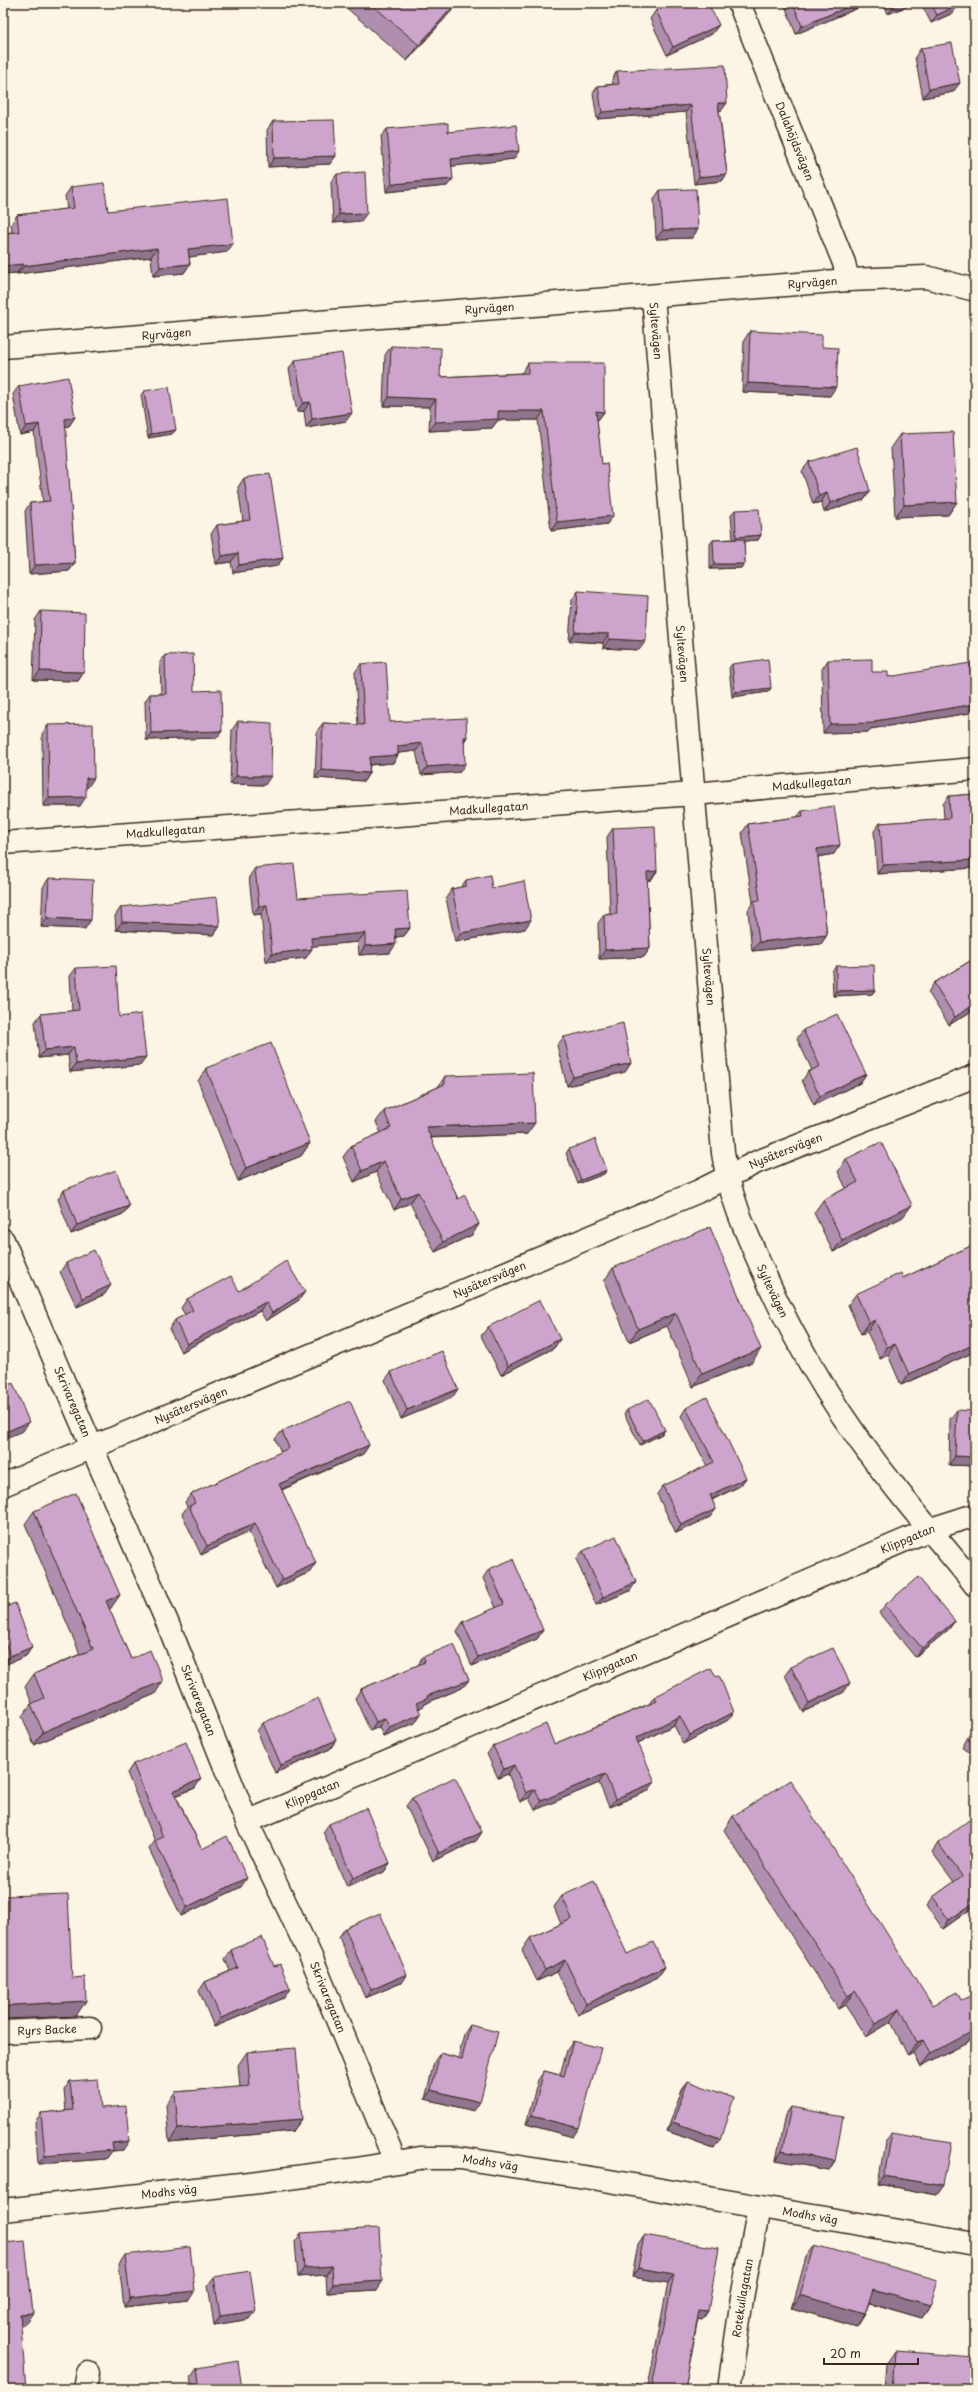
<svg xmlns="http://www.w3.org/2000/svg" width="978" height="2392" font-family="'Playpen Sans',sans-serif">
<rect width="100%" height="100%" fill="#fcf5e5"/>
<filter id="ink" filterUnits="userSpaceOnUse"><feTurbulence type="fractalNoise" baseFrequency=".025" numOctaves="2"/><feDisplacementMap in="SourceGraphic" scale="8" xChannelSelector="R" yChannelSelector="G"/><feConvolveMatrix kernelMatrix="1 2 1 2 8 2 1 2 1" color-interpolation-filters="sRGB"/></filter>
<g filter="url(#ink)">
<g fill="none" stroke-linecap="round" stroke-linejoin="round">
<!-- minor casing -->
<g stroke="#3b2a1e" stroke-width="25">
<g id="minor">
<path id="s1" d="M739 3 844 263 848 280"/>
<path id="s2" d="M653 296 723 1153C729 1193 744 1228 760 1264 795 1345 842 1422 898 1491 923 1523 950 1553 975 1585"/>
<path id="s3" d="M3 347 848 280 926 277 975 290"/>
<path id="s4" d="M3 843 694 794 975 769"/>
<path id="s5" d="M3 1240 170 1629 247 1822 313 1961 395 2161"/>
<path id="s6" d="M3 1485 697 1192 757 1162 975 1076"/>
<path id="s7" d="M247 1822 931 1529 975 1515"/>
<path id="s8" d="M3 2032 90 2028"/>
<path id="s9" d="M3 2210 259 2182 357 2169 420 2158H460L598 2179 975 2244"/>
<path d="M85 2389 88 2373"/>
<path id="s10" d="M729 2389 742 2298 759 2207"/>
</g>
</g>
<!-- minor -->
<use href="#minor" stroke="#fcf5e5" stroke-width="22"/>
</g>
<!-- wall -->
<g fill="#b08eaf" stroke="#3b2a1e">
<path d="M341 3H458L454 8 407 61Z"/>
<path d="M784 3H870L796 34Z"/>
<path d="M884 3H915L888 14Z"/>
<path d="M921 3H957L953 13 931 23Z"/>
<path d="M656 10 712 34 667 55 650 19Z"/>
<path d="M921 48 953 92 923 98 915 57Z"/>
<path d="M617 71 722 110H719L727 174 722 181 694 184 686 112 597 119 593 93 598 86 613 84 612 79Z"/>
<path d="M273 121 330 164 268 167 267 130Z"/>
<path d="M387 129 448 132 514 159 452 166 447 186 386 192 381 136Z"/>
<path d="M337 174 361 221 333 223 331 182Z"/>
<path d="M71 187 108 211 227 252 189 257 190 264 184 273 153 276 151 257 17 274V273L3 274V233L12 232 11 224 17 215 67 209 65 196Z"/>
<path d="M660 190 698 229 692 238 656 239 654 199Z"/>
<path d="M750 331 822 347 830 396 742 392 744 340Z"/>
<path d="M391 346 440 377 522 373V372L528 363 604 412 598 420H597L607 524 551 531 538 420H498L492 428 429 431 430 407 383 406 385 355Z"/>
<path d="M295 360 346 421 306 428 304 411 297 412 289 369Z"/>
<path d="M19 386 75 417 69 426 65 427 75 563 69 571 29 574 25 511 30 503 43 502 34 432 20 435 13 394Z"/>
<path d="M144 391 176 430 172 434 148 438 141 395Z"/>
<path d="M900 434 957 502 948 515 895 517 891 447Z"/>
<path d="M809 462 870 491 864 500 824 512 821 502 813 504 802 471Z"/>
<path d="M244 478 283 558 277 566 233 573 231 562 216 564 211 534 217 525 243 521 238 487Z"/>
<path d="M735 510 761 535 758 540 744 541 745 564 741 568 710 569V544L713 540 733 539 731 515Z"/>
<path d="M578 591 639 650 603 648V643L569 641 572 600Z"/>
<path d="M41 611 84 672 78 681 33 680 35 620Z"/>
<path d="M165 655 194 691 222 731 217 738 146 740 145 701 150 694H161L160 662Z"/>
<path d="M828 660 872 672 888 677 970 713 870 729 869 732 823 733 822 669Z"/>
<path d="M361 664 390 722 467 737 464 742 460 772 421 775 416 751 398 753V755L393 763 370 765 369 773 364 781 315 778 317 731 323 723 358 725 355 672Z"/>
<path d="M732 664 771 688 768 692 732 697 729 668Z"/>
<path d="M238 721 265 785 230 784 232 730Z"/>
<path d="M48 725 88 787H86L80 806H43L42 734Z"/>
<path d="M975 794V868L877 874 874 831 880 823 944 819 943 804 949 796Z"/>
<path d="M802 811 834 854 818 857 827 935 821 944 752 951 748 910 753 902 742 833 748 824 797 817Z"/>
<path d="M613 828 657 871 651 880H647L650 948 644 957 599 959 598 923 604 915 610 914 607 837Z"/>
<path d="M255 868 298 898 410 928 404 936 396 937 390 953 359 955 358 942 312 946 306 958 266 962 261 914 253 915 249 877Z"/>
<path d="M49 878 85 929 41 927 43 887Z"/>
<path d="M466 880 525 929 455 942 446 898 452 889 461 887Z"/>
<path d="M121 907 220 926 214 935 116 930 115 916Z"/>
<path d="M975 958V1009L949 1025 928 992 934 983Z"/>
<path d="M836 966 875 990 872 994 833 996 832 971Z"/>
<path d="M76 968 119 1017 140 1065 70 1072 68 1055 39 1058 35 1022 41 1014 72 1011 70 976Z"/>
<path d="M803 1030 866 1074 860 1083 814 1105 802 1081 808 1072 812 1070 797 1039Z"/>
<path d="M564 1037 631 1063 625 1072 567 1086 557 1045Z"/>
<path d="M206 1068 310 1143 301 1156 238 1181 198 1081Z"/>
<path d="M445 1076 527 1134 430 1138 458 1199 479 1224 472 1235 435 1252 410 1203 394 1210 376 1172 354 1182 343 1157 351 1146 381 1133 376 1122 384 1111 438 1087Z"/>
<path d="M569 1149 607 1170 604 1174 578 1184 566 1153Z"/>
<path d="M846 1159 903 1217 833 1252 814 1213 823 1200 846 1188 838 1172Z"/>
<path d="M64 1190 129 1206 123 1214 71 1234 58 1199Z"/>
<path d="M975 1244V1360L972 1353 901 1385 888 1355 880 1359 867 1332 861 1334 848 1305 856 1294 903 1278Z"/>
<path d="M66 1263 105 1294 77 1307 60 1272Z"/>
<path d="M613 1268 752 1362 693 1387 667 1326 629 1342 604 1281Z"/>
<path d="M239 1291 299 1300 266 1321 260 1311 181 1352 169 1329 175 1320 185 1315 181 1308 187 1299Z"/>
<path d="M488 1327 560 1339 554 1348 501 1375 481 1336Z"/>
<path d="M391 1372 452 1398 401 1419 385 1380Z"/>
<path d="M686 1408 746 1478 740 1486 712 1500 716 1509 710 1517 676 1533 657 1494 663 1486 707 1466 681 1416Z"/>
<path d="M627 1410 665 1430 662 1434 640 1445 624 1414Z"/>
<path d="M957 1410 975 1466 949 1465 950 1419Z"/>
<path d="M282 1431 369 1445 363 1454 282 1490 310 1572 276 1588 249 1532 201 1555 182 1514 187 1507 185 1502 191 1494 281 1452 275 1439Z"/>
<path d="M34 1511 111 1608 109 1609 131 1659 155 1694 34 1745 22 1716 31 1704 32 1703 25 1687 34 1674 80 1654 25 1524Z"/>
<path d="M583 1551 630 1591 596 1605 576 1559Z"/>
<path d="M489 1569 543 1630 537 1639 472 1666 457 1631 463 1622 496 1608 483 1578Z"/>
<path d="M885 1605 955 1621 948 1630 915 1657 879 1613Z"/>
<path d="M3 1608 32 1647 26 1656 4 1665 3 1662Z"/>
<path d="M423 1657 469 1680 462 1688 424 1704 422 1707 418 1709 415 1723 383 1736 379 1727 370 1731 355 1698 361 1689 418 1665Z"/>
<path d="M791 1667 844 1692 803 1712 785 1675Z"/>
<path d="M654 1697 728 1720 683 1744 674 1725 638 1743 648 1791 609 1807 599 1783 535 1810 529 1798 520 1802 508 1774 498 1778 487 1754 493 1746 554 1744 649 1704Z"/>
<path d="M263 1723 336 1740 330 1749 275 1773 257 1731Z"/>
<path d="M975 1724V1755L962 1748Z"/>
<path d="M133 1764 195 1788 176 1796 202 1849 241 1887 181 1916 149 1849 155 1841 127 1773Z"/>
<path d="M412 1798 482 1832 476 1841 433 1861 406 1806Z"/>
<path d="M733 1816 932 2005 974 2033 967 2043 920 2067 913 2053 908 2056 891 2022 866 2037 845 2005 838 2009 724 1830Z"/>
<path d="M329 1824 390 1863 384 1872 347 1887 323 1832Z"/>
<path d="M975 1829V1906L943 1929 927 1906 933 1897 954 1882 932 1852 938 1843Z"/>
<path d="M562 1896 627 1954 665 1967 657 1978 578 2015 557 1972 537 1981 522 1950 530 1938 561 1924 554 1907Z"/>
<path d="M345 1928 401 1983 365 1998 339 1937Z"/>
<path d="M231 1950 284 1998 214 2027 199 1991 205 1982 230 1971 225 1959Z"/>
<path d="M470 2025 474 2111 425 2099 434 2062 440 2053 458 2058 464 2034Z"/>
<path d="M573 2041V2137L526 2124 538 2080 544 2071 560 2075 567 2050Z"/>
<path d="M247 2052 302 2119 293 2131 169 2142 166 2105 175 2092 240 2087 238 2065Z"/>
<path d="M70 2081 101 2108 123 2150 112 2151 106 2159 38 2164 35 2122 41 2113 66 2111 64 2090Z"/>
<path d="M688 2081 714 2148 667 2131 682 2090Z"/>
<path d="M791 2107 829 2170 776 2160 785 2115Z"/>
<path d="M892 2133 943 2186 937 2195 878 2184 885 2141Z"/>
<path d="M301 2233 376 2290 327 2293 326 2275 298 2277 295 2242Z"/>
<path d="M644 2235 708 2311 702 2320 698 2319 685 2389H628L632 2383 648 2386 668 2283 632 2277 638 2244Z"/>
<path d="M815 2245 930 2305 922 2318 869 2303 865 2314 857 2327 792 2308 806 2257Z"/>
<path d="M125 2255 189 2300 124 2307 119 2264Z"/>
<path d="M214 2277 250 2319 214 2325 208 2285Z"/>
<path d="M895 2351 974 2389H884L886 2364Z"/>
<path d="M197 2368 242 2389H193L191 2377Z"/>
</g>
<!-- shaded-wall -->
<g fill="#90748f" stroke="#3b2a1e">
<path d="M456 3H458L454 8 407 61 419 45Z"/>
<path d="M857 3H870L796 34 802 26Z"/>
<path d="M901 3H915L888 14 894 6Z"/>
<path d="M958 5 953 13 931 23 937 15Z"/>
<path d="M719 25 712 34 667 55 673 47Z"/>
<path d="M960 83 953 92 923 98 929 89Z"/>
<path d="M718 103H727L722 110 713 111Z"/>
<path d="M691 105 686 112 597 119 602 112Z"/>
<path d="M519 151 514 159 446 167 451 159Z"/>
<path d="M336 156 330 164 268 167 274 158Z"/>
<path d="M727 174 722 181 694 184 699 177Z"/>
<path d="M453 179 447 186 386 192 392 184Z"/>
<path d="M367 213 361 221 333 223 339 214Z"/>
<path d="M698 229 692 238 656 239 663 230Z"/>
<path d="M233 244 227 252 182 258 188 249Z"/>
<path d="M157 248 151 257 17 274 24 266Z"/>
<path d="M23 264 17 273 3 274V266Z"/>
<path d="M190 264 184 273 153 276 160 267Z"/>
<path d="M748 383 836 387 830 396 742 392Z"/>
<path d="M389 397 436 399 430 407 383 406Z"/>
<path d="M310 402 304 411 297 412 303 403Z"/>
<path d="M498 411H544L538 420H498L492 428 429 431 435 422Z"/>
<path d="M596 411 604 412 598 420H590Z"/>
<path d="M352 413 346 421 306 428 312 419Z"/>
<path d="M75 417 69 426 59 428 65 419Z"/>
<path d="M39 424 34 432 20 435 26 426Z"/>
<path d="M176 430 172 434 148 438 151 434Z"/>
<path d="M870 491 864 500 824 512 830 503Z"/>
<path d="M827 493 821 502 813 504 819 496Z"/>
<path d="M957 502 948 515 895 517 904 505Z"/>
<path d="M613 516 607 524 551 531 557 522Z"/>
<path d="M761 535 758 540 733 542 736 537Z"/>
<path d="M238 553 231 562 216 564 222 556Z"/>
<path d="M283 558 277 566 233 573 239 565Z"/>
<path d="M75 563 69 571 29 574 35 565Z"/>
<path d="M714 564H745L741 568 710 569Z"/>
<path d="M575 632 609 634 603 643 569 641Z"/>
<path d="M609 639 646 641 639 650 603 648Z"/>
<path d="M40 671 84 672 78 681 33 680Z"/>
<path d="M771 688 768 692 732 697 735 692Z"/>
<path d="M975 704V706L970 713 870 729 869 732 823 733 830 724 875 721Z"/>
<path d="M222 731 217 738 146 740 151 733Z"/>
<path d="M464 737H467L462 745Z"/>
<path d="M422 743 416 751 392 754 398 746Z"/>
<path d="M398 755 393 763 364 765 370 757Z"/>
<path d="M465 764 460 772 421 775 427 767Z"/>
<path d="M321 770 369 773 364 781 315 778Z"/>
<path d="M236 776H271L265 785 230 784Z"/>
<path d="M86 778H94L88 787H80Z"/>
<path d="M86 797 80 806H43L49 798Z"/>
<path d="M840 845 834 854 811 858 817 849Z"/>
<path d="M975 860V868L877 874 883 865Z"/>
<path d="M657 871 651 880 641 881 647 872Z"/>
<path d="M267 905 261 914 253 915 259 906Z"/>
<path d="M47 918 91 920 85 929 41 927Z"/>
<path d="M531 920 525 929 455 942 461 933Z"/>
<path d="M122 922 220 926 214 935 116 930Z"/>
<path d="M410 928 404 936 389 938 395 929Z"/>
<path d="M365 933 358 942 305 947 311 938Z"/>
<path d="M827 935 821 944 752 951 759 942Z"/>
<path d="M396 944 390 953 359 955 365 946Z"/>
<path d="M650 948 644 957 599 959 605 950Z"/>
<path d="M312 949 306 958 266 962 272 954Z"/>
<path d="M875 990 872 994 833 996 836 991Z"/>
<path d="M975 1004V1009L949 1025 955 1017Z"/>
<path d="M74 1047 68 1055 39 1058 45 1050Z"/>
<path d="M146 1057 140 1065 70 1072 76 1064Z"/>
<path d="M631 1063 625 1072 567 1086 573 1077Z"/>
<path d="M866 1074 860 1083 814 1105 820 1096Z"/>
<path d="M535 1123 527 1134 418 1138 426 1127Z"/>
<path d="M310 1143 301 1156 238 1181 246 1168Z"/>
<path d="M384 1161 376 1172 354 1182 362 1171Z"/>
<path d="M607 1170 604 1174 578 1184 581 1180Z"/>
<path d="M418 1192 410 1203 394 1210 401 1199Z"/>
<path d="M912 1205 903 1217 833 1252 842 1240Z"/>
<path d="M129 1206 123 1214 71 1234 77 1225Z"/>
<path d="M479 1224 472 1235 435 1252 443 1242Z"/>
<path d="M111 1285 105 1294 77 1307 83 1298Z"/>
<path d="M305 1292 299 1300 266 1321 272 1313Z"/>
<path d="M266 1302 260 1311 181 1352 187 1344Z"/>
<path d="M676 1313 667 1326 629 1342 638 1329Z"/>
<path d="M875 1320 867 1332 861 1334 869 1323Z"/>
<path d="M560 1339 554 1348 501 1375 508 1366Z"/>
<path d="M895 1344 888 1355 880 1359 887 1347Z"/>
<path d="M975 1344V1349L972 1353 901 1385 909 1374Z"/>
<path d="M761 1349 752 1362 693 1387 702 1374Z"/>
<path d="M458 1389 452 1398 401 1419 407 1410Z"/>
<path d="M29 1422 23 1431 3 1439V1433Z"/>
<path d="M665 1430 662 1434 640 1445 643 1441Z"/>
<path d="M369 1445 363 1454 273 1493 279 1484Z"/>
<path d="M955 1456 975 1457V1466L949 1465Z"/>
<path d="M746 1478 740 1486 704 1503 710 1495Z"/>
<path d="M716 1509 710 1517 676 1533 681 1525Z"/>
<path d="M255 1523 249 1532 201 1555 207 1546Z"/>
<path d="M316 1563 310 1572 276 1588 282 1580Z"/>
<path d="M636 1582 630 1591 596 1605 603 1597Z"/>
<path d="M120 1595 111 1608 97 1614 106 1601Z"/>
<path d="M955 1621 948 1630 915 1657 922 1648Z"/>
<path d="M543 1630 537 1639 472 1666 478 1657Z"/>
<path d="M32 1647 26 1656 4 1665 10 1656Z"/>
<path d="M469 1680 462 1688 424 1704 422 1707 410 1712 416 1703 427 1696Z"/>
<path d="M163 1681 155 1694 34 1745 43 1732Z"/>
<path d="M850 1683 844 1692 803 1712 809 1703Z"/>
<path d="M734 1712 728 1720 683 1744 690 1735Z"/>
<path d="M421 1714 415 1723 383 1736 389 1727Z"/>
<path d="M680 1716 674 1725 630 1747 636 1738Z"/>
<path d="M385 1718 379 1727 370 1731 376 1722Z"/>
<path d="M336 1740 330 1749 275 1773 281 1765Z"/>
<path d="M514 1765 508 1774 498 1778 504 1769Z"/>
<path d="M605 1774 599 1783 535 1810 541 1801Z"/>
<path d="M201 1779 195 1788 167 1799 173 1791Z"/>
<path d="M655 1782 648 1791 609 1807 615 1799Z"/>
<path d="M535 1789 529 1798 520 1802 526 1793Z"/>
<path d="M482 1832 476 1841 433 1861 439 1853Z"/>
<path d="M390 1863 384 1872 347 1887 353 1878Z"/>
<path d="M247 1878 241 1887 181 1916 187 1907Z"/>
<path d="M975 1902V1906L943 1929 949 1920Z"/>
<path d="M565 1960 557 1972 537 1981 545 1970Z"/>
<path d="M665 1967 657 1978 578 2015 586 2004Z"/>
<path d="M407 1974 401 1983 365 1998 371 1990Z"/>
<path d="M290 1989 284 1998 214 2027 221 2018Z"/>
<path d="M855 1991 845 2005 838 2009 848 1996Z"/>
<path d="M86 2001 76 2016 3 2019V2012L6 2007 13 2005Z"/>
<path d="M900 2008 891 2022 866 2037 876 2024Z"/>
<path d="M973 2023H975V2033H974L967 2043 920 2067 930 2054Z"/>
<path d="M923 2040 913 2053 908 2056 917 2042Z"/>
<path d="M431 2090 480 2102 474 2111 425 2099Z"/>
<path d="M532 2116 579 2128 573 2137 526 2124Z"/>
<path d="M302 2119 293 2131 169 2142 178 2129Z"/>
<path d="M673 2122 720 2139 714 2148 667 2131Z"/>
<path d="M129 2141 123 2150 112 2151 106 2159 38 2164 45 2156 112 2143Z"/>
<path d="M782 2151 835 2161 829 2170 776 2160Z"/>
<path d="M884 2176 943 2186 937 2195 878 2184Z"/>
<path d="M332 2266 326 2275 298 2277 304 2268Z"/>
<path d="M638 2268 674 2274 668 2283 632 2277Z"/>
<path d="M382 2281 376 2290 327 2293 333 2284Z"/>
<path d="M873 2289 930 2305 922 2318 864 2301Z"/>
<path d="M195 2291 189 2300 124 2307 130 2298Z"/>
<path d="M800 2295 865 2314 857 2327 792 2308Z"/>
<path d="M699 2310 708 2311 702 2320 693 2318Z"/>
<path d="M256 2311 250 2319 214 2325 220 2316Z"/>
<path d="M33 2313 24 2325 12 2326 20 2314Z"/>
</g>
<!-- building -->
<g fill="#cda5cc" stroke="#3b2a1e">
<path d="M370 3H456L419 45Z"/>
<path d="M671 3H708L719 25 673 47 656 10Z"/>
<path d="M793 3H857L802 26Z"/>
<path d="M892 3H901L894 6Z"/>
<path d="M931 3H957L958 5 937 15Z"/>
<path d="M952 43 960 83 929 89 921 48Z"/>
<path d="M725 65 727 103H718L727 174 699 177 691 105 602 112 598 86 619 84 617 71Z"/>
<path d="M334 120 336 156 274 158 273 121Z"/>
<path d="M448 123V132L516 125 519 151 451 159 453 179 392 184 387 129Z"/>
<path d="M365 172 367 213 339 214 337 174Z"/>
<path d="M104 183 108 211 228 198 233 244 188 249 190 264 160 267 157 248 24 266 23 264 3 266V233L19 232 17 215 74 208 71 187Z"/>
<path d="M696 189 698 229 663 230 660 190Z"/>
<path d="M750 331 822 335V347L838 348 836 387 748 383Z"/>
<path d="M391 346 441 348 440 377 528 373V363H604V412L596 411 602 464 607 463 613 516 557 522 544 411H498V419L435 422 436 399 389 397Z"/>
<path d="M342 353 352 413 312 419 310 402 303 403 295 360Z"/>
<path d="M68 377 75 417 65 419 75 563 35 565 30 503 50 501 39 424 26 426 19 386Z"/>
<path d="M169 387 176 430 151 434 144 391Z"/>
<path d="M953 432 957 502 904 505 900 434Z"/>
<path d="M857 447 870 491 830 503 827 493 819 496 809 462Z"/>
<path d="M270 474 283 558 239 565 238 553 222 556 217 525 250 520 244 478Z"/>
<path d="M759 509 761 535 736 537 735 510Z"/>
<path d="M744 539 745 564H714L713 540Z"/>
<path d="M578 591 648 596 646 641 609 639V634L575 632Z"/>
<path d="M41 611 85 613 84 672 40 671Z"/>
<path d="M193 654 194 691 221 690 222 731 151 733 150 694H166L165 655Z"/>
<path d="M768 659 771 688 735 692 732 664Z"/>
<path d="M872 659V672H888V677L970 663 975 696V704L875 721V723L830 724 828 660Z"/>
<path d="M386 662 390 722 466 718 467 737H464L465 764 427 767 422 743 398 746V755L370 757 369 773 321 770 323 723 364 725 361 664Z"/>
<path d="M238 721 272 723 271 776H236Z"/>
<path d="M93 724 94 778H86V797L49 798 48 725Z"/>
<path d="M975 794V860L883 865 880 823 950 818 949 796Z"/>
<path d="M834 806 840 845 817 849 827 935 759 942 754 901 760 900 748 824 803 816 802 811Z"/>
<path d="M655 826 657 871 647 872 650 948 605 950 604 915 617 914 613 828Z"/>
<path d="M294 864 298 898 407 891 410 928 395 929 396 944 365 946V933L311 938 312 949 272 954 267 905 259 906 255 868Z"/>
<path d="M490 875 492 888 524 881 531 920 461 933 452 889 466 886V880Z"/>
<path d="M49 878 93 880 91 920 47 918Z"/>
<path d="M217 897 220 926 122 922 121 907Z"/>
<path d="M975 958V1004L955 1017 934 983Z"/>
<path d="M874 965 875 990 836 991V966Z"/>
<path d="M116 966 119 1017 141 1014 146 1057 76 1064 74 1047 45 1050 41 1014 79 1010 76 968Z"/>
<path d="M837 1014 866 1074 820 1096 808 1072 820 1066 803 1030Z"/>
<path d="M623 1023 631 1063 573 1077 564 1037Z"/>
<path d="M271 1043 310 1143 246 1168 206 1068Z"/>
<path d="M533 1073 535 1123 426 1127 458 1199 465 1195 479 1224 443 1242 418 1192 401 1199 384 1161 362 1171 351 1146 391 1128 384 1111 445 1084V1076Z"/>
<path d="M595 1139 607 1170 581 1180 569 1149Z"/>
<path d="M881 1142 912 1205 842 1240 823 1200 858 1182 846 1159Z"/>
<path d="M116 1170 129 1206 77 1225 64 1190Z"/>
<path d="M710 1227 761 1349 702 1374 676 1313 638 1329 613 1268Z"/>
<path d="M975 1244V1344L909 1374 895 1344 887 1347 875 1320 869 1323 856 1294 901 1273 903 1278Z"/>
<path d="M94 1250 111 1285 83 1298 66 1263Z"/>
<path d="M286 1261 305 1292 272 1313 266 1302 187 1344 175 1320 193 1310 187 1299 231 1276 239 1291Z"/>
<path d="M540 1300 560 1339 508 1366 488 1327Z"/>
<path d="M442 1351 458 1389 407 1410 391 1372Z"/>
<path d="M13 1383 29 1422 3 1433V1387Z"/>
<path d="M707 1397 746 1478 710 1495 716 1509 681 1525 663 1486 714 1462 686 1408Z"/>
<path d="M649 1399 665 1430 643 1441 627 1410Z"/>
<path d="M350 1401 369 1445 279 1484 316 1563 282 1580 255 1523 207 1546 189 1506 195 1503 191 1494 289 1448 282 1431Z"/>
<path d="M957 1410 975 1411V1457L955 1456Z"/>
<path d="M76 1493 120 1595 106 1601 131 1659 150 1650 163 1681 43 1732 31 1704 44 1698 34 1674 93 1649 34 1511Z"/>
<path d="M616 1536 636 1582 603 1597 583 1551Z"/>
<path d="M513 1559 543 1630 478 1657 463 1622 504 1604 489 1569Z"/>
<path d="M918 1577 955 1621 922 1648 885 1605Z"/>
<path d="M15 1603 32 1647 10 1656 3 1637V1608Z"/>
<path d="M454 1644 469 1680 427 1696 428 1698 416 1703 421 1714 389 1727 385 1718 376 1722 361 1689 425 1662 423 1657Z"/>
<path d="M833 1648 850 1683 809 1703 791 1667Z"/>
<path d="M711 1668 716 1676 719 1675 734 1712 690 1735 680 1716 636 1738 655 1782 615 1799 605 1774 541 1801 535 1789 526 1793 514 1765 504 1769 493 1746 546 1724 554 1744 657 1701 654 1697Z"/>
<path d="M318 1698 336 1740 281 1765 263 1723Z"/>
<path d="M975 1727V1743L968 1740Z"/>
<path d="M186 1742 201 1779 173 1791 202 1849 227 1836 247 1878 187 1907 155 1841 163 1837 133 1764Z"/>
<path d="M455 1777 482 1832 439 1853 412 1798Z"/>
<path d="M790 1780 932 2005 957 1992 961 2000 975 1994V2023H973L975 2026V2030L930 2054 923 2040 917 2042 900 2008 876 2024 855 1991 848 1996 733 1816Z"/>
<path d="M366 1808 390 1863 353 1878 329 1824Z"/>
<path d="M969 1820 975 1829V1902L949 1920 933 1897 962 1876 938 1843Z"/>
<path d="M594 1881 627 1954 653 1942 665 1967 586 2004 565 1960 545 1970 530 1938 572 1919 562 1896Z"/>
<path d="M68 1894 72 1978 85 1977 86 2001 13 2005 6 2007 3 2012V1896Z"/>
<path d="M380 1913 407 1974 371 1990 345 1928Z"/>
<path d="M262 1937 274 1966 280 1964 290 1989 221 2018 205 1982 238 1968 231 1950Z"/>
<path d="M470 2025 498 2032 480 2102 431 2090 440 2053 462 2059Z"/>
<path d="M573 2041 601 2048 579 2128 532 2116 544 2071 564 2076Z"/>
<path d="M296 2048 302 2119 178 2129 175 2092 250 2086 247 2052Z"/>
<path d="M98 2079 101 2108 126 2106 129 2141 112 2143 113 2150 45 2156 41 2113 73 2110 70 2081Z"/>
<path d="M688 2081 734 2098 720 2139 673 2122Z"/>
<path d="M791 2107 843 2117 835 2161 782 2151Z"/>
<path d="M892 2133 951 2143 943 2186 884 2176Z"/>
<path d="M379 2228 382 2281 333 2284 332 2266 304 2268 301 2233Z"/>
<path d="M644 2235 719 2248 708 2311 699 2310 685 2389H631L632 2383 652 2387 674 2274 638 2268Z"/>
<path d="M25 2241 33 2313 20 2314 26 2389H3V2243Z"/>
<path d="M815 2245 938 2280 930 2305 873 2289 865 2314 800 2295Z"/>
<path d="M190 2247 195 2291 130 2298 125 2255Z"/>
<path d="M250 2271 256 2311 220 2316 214 2277Z"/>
<path d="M895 2351 975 2357V2372L974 2389H892Z"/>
<path d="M238 2361 242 2389H200L197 2368Z"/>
<path d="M788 2386 799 2389H787Z"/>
</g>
</g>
<g text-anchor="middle" stroke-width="3" stroke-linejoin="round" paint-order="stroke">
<!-- street labels -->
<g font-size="11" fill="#3b2a1e" stroke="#fcf5e5">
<text dy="4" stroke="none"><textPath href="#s1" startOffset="149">Dalahöjdsvägen</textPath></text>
<text dy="4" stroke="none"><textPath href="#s3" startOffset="812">Ryrvägen</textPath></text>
<text dy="4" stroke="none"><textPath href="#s3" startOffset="488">Ryrvägen</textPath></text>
<text dy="4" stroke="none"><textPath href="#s2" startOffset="35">Syltevägen</textPath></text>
<text dy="4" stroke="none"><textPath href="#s3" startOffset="164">Ryrvägen</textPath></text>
<text dy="4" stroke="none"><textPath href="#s2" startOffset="359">Syltevägen</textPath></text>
<text dy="4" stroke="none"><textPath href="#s4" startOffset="811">Madkullegatan</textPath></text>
<text dy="4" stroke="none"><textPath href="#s4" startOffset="487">Madkullegatan</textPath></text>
<text dy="4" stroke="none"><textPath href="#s4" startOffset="163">Madkullegatan</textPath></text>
<text dy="4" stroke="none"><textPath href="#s2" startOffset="683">Syltevägen</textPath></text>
<text dy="4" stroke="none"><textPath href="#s6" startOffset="851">Nysätersvägen</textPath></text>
<text dy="4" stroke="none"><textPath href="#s6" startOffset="528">Nysätersvägen</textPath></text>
<text dy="4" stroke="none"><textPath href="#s2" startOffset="1007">Syltevägen</textPath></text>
<text dy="4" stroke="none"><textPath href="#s5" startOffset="176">Skrivaregatan</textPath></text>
<text dy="4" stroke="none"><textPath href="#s6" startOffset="204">Nysätersvägen</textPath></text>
<text dy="4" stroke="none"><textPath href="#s7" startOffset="719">Klippgatan</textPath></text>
<text dy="4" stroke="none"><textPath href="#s7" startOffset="395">Klippgatan</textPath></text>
<text dy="4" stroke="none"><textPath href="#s5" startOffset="500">Skrivaregatan</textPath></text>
<text dy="4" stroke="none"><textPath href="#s7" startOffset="71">Klippgatan</textPath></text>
<text dy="4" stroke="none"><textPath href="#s5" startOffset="824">Skrivaregatan</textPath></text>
<text dy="4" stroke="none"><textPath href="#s8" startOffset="44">Ryrs Backe</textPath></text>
<text dy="4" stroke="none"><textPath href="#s9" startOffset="491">Modhs väg</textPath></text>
<text dy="4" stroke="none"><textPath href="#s9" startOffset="167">Modhs väg</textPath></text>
<text dy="4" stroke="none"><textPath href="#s9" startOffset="815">Modhs väg</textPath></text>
<text dy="4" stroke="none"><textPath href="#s10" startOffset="92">Rotekullagatan</textPath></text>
</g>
</g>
<!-- margin -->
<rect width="978" height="2392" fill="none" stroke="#fcf5e5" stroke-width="16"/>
<rect x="8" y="8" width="962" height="2376" fill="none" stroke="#3b2a1e" stroke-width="1.5" filter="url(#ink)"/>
<!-- scale -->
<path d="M824 2358v6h94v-6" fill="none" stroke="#3b2a1e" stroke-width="2"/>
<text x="830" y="2358" font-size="12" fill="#3b2a1e" stroke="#fcf5e5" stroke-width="3" paint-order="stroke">20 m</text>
</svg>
